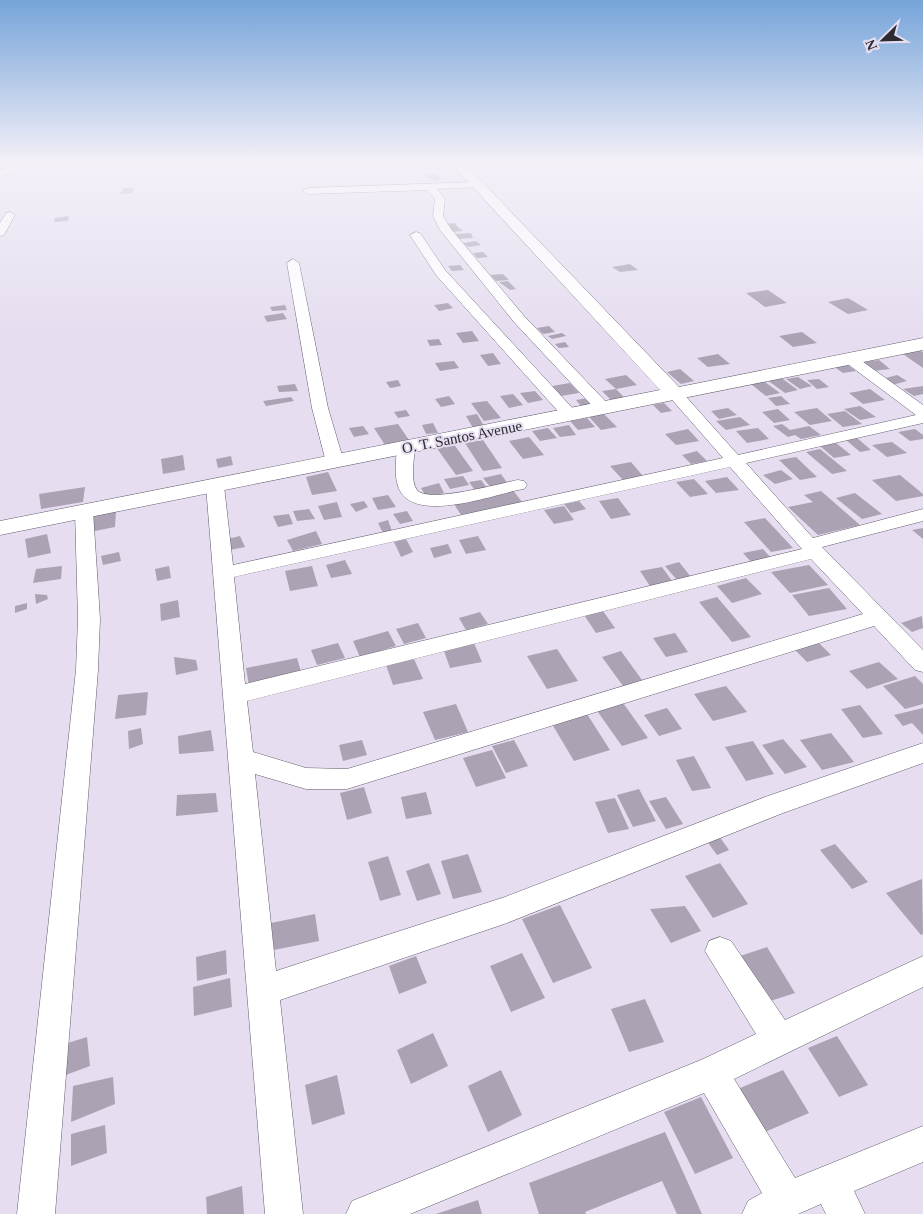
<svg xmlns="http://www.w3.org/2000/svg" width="923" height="1214" font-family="Georgia,serif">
<rect width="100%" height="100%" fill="#e6def0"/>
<!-- building -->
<g fill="#aba3b4">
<path d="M436 174 442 180 434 181 425 175Z"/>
<path d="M123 188H134L132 193 120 194Z"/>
<path d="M69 216 68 221 54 222 55 218Z"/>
<path d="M455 223 458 227 463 231 451 232 446 224Z"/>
<path d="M471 233 473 238 457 239 455 234Z"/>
<path d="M476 241 481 245 468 247 463 243Z"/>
<path d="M483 252 488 257 477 258 473 253Z"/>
<path d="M630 264 638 270 620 272 612 267Z"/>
<path d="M460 265 464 270 452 271 448 266Z"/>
<path d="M503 274 509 280 496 281 490 275Z"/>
<path d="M508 281 516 289 510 290 499 282Z"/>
<path d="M768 290 787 303 765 307 746 293Z"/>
<path d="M848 298 868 310 848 314 828 302Z"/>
<path d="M448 303 453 308 439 311 434 305Z"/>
<path d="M285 305 287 310 272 311 270 307Z"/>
<path d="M283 313 287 319 267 322 264 316Z"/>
<path d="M549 326 555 332 543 334 537 328Z"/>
<path d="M472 331 479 341 463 343 456 333Z"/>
<path d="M802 332 817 343 793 347 779 336Z"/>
<path d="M562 333 566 336 552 339 548 336Z"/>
<path d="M439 339 442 345 430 346 427 340Z"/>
<path d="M565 342 569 347 559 348 555 344Z"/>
<path d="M916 349 923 352V368L900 352Z"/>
<path d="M493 353 501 364 488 366 480 355Z"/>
<path d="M718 354 730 364 708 367 697 358Z"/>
<path d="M879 360 890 369 873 371 863 362Z"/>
<path d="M454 361 459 368 440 371 435 363Z"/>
<path d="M846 364 856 371 843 373 833 366Z"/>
<path d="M680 369 694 381 681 384 667 372Z"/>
<path d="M626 375 637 385 616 389 626 399 612 401 602 391 616 389 605 379Z"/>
<path d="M897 375 907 381 892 385 882 379Z"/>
<path d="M780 377 798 390 785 393 767 380Z"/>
<path d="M798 377 812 386 800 389 786 379Z"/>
<path d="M819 379 829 387 817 389 807 380Z"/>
<path d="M398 380 401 386 390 388 386 382Z"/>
<path d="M765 382 780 393 766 396 751 384Z"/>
<path d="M570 383 579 393 561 396 552 386Z"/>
<path d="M295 384 298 391 279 392 277 386Z"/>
<path d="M923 386V394L914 396 903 389Z"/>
<path d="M870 389 885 400 863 404 849 393Z"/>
<path d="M535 391 543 400 528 403 520 393Z"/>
<path d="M513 394 523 405 509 408 500 396Z"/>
<path d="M449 396 455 404 441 407 435 399Z"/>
<path d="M781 396 790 404 776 406 768 398Z"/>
<path d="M291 397 294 401 266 406 263 401Z"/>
<path d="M587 398 594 404 582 407 576 400Z"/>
<path d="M487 401 501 418 484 421 471 403Z"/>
<path d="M664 403 672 411 661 413 653 405Z"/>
<path d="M860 406 876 417 860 420 844 409Z"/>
<path d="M728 408 737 415 719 419 711 411Z"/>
<path d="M817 408 832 421 810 425 794 412Z"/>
<path d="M778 409 790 420 774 423 762 412Z"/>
<path d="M406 410 410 416 398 418 394 412Z"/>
<path d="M845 411 862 424 843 427 827 414Z"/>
<path d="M477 414 484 426 473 428 466 416Z"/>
<path d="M604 414 617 427 601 430 589 417Z"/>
<path d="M740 417 750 425 726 430 716 421Z"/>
<path d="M587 418 595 427 578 430 570 421Z"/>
<path d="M433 423 438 433 426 434 422 425Z"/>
<path d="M398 424 409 440 385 445 374 428Z"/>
<path d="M782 424 790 430 809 426 821 435 801 439 795 435 788 437 773 426Z"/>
<path d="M569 425 576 435 560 437 553 428Z"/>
<path d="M363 426 369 434 354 437 349 428Z"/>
<path d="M548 428 557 438 540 441 532 431Z"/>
<path d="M758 428 769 439 747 443 736 431Z"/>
<path d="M688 429 699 441 676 445 665 434Z"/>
<path d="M915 429 923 435V439L910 441 898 432Z"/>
<path d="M529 437 544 455 523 459 509 441Z"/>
<path d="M856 437 871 450 860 452 845 439Z"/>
<path d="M483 440 502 468 483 471 465 443Z"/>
<path d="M892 442 907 453 887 457 872 445Z"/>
<path d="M453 443 473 471 456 475 436 447Z"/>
<path d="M836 443 851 455 834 458 820 446Z"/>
<path d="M820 449 847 471 832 474 806 452Z"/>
<path d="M697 451 707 461 691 464 682 455Z"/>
<path d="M183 455 185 470 163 474 161 459Z"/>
<path d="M231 456 233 465 218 468 216 459Z"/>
<path d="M796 457 817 477 800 480 779 460Z"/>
<path d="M631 462 643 476 623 480 610 466Z"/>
<path d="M781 470 793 479 775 484 763 475Z"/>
<path d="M328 472 337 491 312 495 306 477Z"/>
<path d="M501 474 508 484 491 488 483 478Z"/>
<path d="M900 475 923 494V496L896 501 872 480Z"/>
<path d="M463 476 469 485 450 489 444 479Z"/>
<path d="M727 477 739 490 716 493 705 481Z"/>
<path d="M694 479 708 494 690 497 676 482Z"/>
<path d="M481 480 488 489 476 492 469 482Z"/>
<path d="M439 483 444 493 427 498 421 488Z"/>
<path d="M85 487 83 502 41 509 39 494Z"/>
<path d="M512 489 522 502 461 515 452 501Z"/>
<path d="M821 491 860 525 818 535 788 507 813 502 804 495Z"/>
<path d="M855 493 882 514 862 519 836 498Z"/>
<path d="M388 495 396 507 378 510 372 498Z"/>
<path d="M618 498 631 515 611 519 599 501Z"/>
<path d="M364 501 368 507 356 512 350 504Z"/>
<path d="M579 501 586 509 571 513 564 504Z"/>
<path d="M337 502 342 517 324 520 318 506Z"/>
<path d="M564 506 574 520 554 524 544 510Z"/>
<path d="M309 509 315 519 297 521 293 511Z"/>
<path d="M116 511 115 527 90 532 87 517Z"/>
<path d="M407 511 413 521 400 524 393 514Z"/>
<path d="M289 514 293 524 278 527 273 516Z"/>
<path d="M765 518 793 548 771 552 744 522Z"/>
<path d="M388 520 392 531 383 533 378 523Z"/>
<path d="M923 528V539L912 530Z"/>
<path d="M316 531 322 544 293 551 287 540Z"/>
<path d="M47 534 51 553 28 558 25 539Z"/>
<path d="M240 536 245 547 225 551 223 540Z"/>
<path d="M478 536 486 550 466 554 459 540Z"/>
<path d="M406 539 413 552 401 557 394 542Z"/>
<path d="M448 544 452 553 434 558 430 548Z"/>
<path d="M763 549 772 559 752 563 743 553Z"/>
<path d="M119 552 121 561 103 565 101 556Z"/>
<path d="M345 560 352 574 331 578 326 565Z"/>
<path d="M679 562 691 577 677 580 665 566Z"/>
<path d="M809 565 828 585 790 593 771 572Z"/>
<path d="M62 566 61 579 33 583 36 569Z"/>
<path d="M169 566 171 578 157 581 155 569Z"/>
<path d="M312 566 318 586 290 591 285 571Z"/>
<path d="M662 567 672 581 650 586 640 571Z"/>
<path d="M746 578 762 594 732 603 717 586Z"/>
<path d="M829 588 847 609 809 616 792 595Z"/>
<path d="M35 594 47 595 48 599 36 604Z"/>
<path d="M717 597 751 637 732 642 699 602Z"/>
<path d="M178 600 180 617 161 621 160 604Z"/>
<path d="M27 603V609L15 613V606Z"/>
<path d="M603 611 615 628 596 633 584 615Z"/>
<path d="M480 612 488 624 466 630 459 618Z"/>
<path d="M922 616 923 628 912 632 901 623Z"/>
<path d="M418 623 426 638 404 644 396 629Z"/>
<path d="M388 631 396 646 360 657 353 641Z"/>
<path d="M675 633 688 652 666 657 653 638Z"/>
<path d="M816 640 831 655 807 662 792 647Z"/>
<path d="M338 643 345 658 317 665 311 650Z"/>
<path d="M474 643 482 662 450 668 443 648Z"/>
<path d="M557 649 578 681 547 689 527 656Z"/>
<path d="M621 651 642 680 623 686 602 657Z"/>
<path d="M174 657 196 660 198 670 176 675Z"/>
<path d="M297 658 302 675 249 686 246 668Z"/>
<path d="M414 659 423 679 393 685 386 665Z"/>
<path d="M879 662 898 679 867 689 849 671Z"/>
<path d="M915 676 923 684V704L905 709 883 686Z"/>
<path d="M726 686 747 712 713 721 694 694Z"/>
<path d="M148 692 146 715 115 719 118 695Z"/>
<path d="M621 700 648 738 622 746 595 708Z"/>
<path d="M456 704 468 732 435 740 423 712Z"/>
<path d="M860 705 883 734 863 738 841 709Z"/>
<path d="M667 708 682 729 659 736 644 715Z"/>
<path d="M923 708V735L912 723 903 726 894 715Z"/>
<path d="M587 714 610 750 574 761 552 724Z"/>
<path d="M141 728 143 744 129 749 128 731Z"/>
<path d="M211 730 214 751 179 754 178 736Z"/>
<path d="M831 733 854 762 822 770 800 740Z"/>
<path d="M783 739 807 767 785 774 762 745Z"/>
<path d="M362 740 367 755 343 761 339 745Z"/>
<path d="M514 740 528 766 506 773 492 746Z"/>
<path d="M753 741 774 774 746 781 725 747Z"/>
<path d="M492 750 506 778 476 787 463 758Z"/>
<path d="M694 756 711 788 692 791 676 760Z"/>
<path d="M364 787 372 813 347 820 340 793Z"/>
<path d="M639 789 656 821 633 827 617 795Z"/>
<path d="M426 792 432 814 406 819 401 797Z"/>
<path d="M216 793 218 812 176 816 177 795Z"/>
<path d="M666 797 683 824 666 829 649 801Z"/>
<path d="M615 798 629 829 608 833 595 802Z"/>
<path d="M719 836 729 850 717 855 706 840Z"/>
<path d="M835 844 868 882 852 889 820 850Z"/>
<path d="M468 854 482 892 453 899 441 861Z"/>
<path d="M388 856 401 895 380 901 368 862Z"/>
<path d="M429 863 441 894 417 901 406 871Z"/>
<path d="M720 863 748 904 713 918 685 876Z"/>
<path d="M922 879 923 934 921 935 886 893Z"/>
<path d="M560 905 592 968 553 983 522 919Z"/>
<path d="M685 906 701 931 671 943 650 909Z"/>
<path d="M315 914 319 941 274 950 271 923Z"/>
<path d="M767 947 795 993 764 1003 737 957Z"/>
<path d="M226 950 227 974 197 981 196 957Z"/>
<path d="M522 953 545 998 511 1012 490 966Z"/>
<path d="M416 956 427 983 399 994 389 966Z"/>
<path d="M230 978 232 1007 194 1016 193 987Z"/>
<path d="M645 999 664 1042 629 1052 611 1009Z"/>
<path d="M433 1033 448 1066 411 1084 397 1050Z"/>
<path d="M837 1036 868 1085 839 1097 808 1048Z"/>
<path d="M87 1037 90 1066 55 1079V1047Z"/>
<path d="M501 1070 522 1115 488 1132 468 1086Z"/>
<path d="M783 1070 809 1113 758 1135 733 1091Z"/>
<path d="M337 1075 345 1114 312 1125 305 1085Z"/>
<path d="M113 1077 115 1104 71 1122 73 1086Z"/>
<path d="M701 1097 733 1158 695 1174 664 1112Z"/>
<path d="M105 1125 107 1153 71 1166V1134Z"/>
<path d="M665 1132 702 1214H677L662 1181 585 1212 586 1214H539L529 1183Z"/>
<path d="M242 1186 244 1214H207L206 1197Z"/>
<path d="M478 1200 482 1214H436Z"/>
</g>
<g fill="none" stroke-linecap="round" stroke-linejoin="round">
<!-- minor casing -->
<g stroke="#635c6c" stroke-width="1">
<g id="minor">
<path d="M19 161H31L0 178V171Z"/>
<path d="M477 182 481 183V187L437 189 445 199 443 216 451 229 524 316 609 405 611 408 609 411H597L514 322 440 230 433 216 435 199 427 190 308 194 303 191 308 188Z"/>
<path d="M10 212 15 215 4 235 0 236V223L6 213Z"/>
<path d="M416 232 420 233 445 270 576 412 578 415 576 418H564L436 275 410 235Z"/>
<path d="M293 259 299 263 328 408 344 462 341 466H329L326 462 312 408 287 263Z"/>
<path d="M850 355 855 356 923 405V423L746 463 813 538 923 509V521L822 547 923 650V672L915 670 874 626 347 789H306L255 774 276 971 505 897 765 797 923 743V763L783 813 507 923 280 1000 303 1214H265L206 486 209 482H221L224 486 233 565 723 458 667 394 675 389 681 391 738 455 916 415 845 362 843 359 845 356ZM730 467 802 549 245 684 234 577ZM811 559 863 614 347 769 306 768 253 752 247 701Z"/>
<path d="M406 443 412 444 415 448C414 460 410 480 417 490 428 504 500 483 518 480L524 481 527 485 524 489 518 490C490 496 410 525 398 486 394 474 396 460 397 448L400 444Z"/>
<path d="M84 505 91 507 93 511 100 619 98 670 55 1214H17L76 670 78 619 75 511 77 507Z"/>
<path d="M720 937 731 941 785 1020 923 956V987L734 1079 795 1178 923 1126V1162L854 1191 865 1214H826L821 1204 798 1214H742L748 1201 762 1193 704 1093 410 1214H346L352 1201 701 1060 756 1034 705 951 709 941Z"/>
</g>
</g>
<!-- tertiary casing -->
<g stroke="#635c6c" stroke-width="1">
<path id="tertiary" d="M449 161H462L679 387 923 338V350L0 535V521L660 390Z"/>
</g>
<!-- minor -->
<use href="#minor" fill="#fff" fill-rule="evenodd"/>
<!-- tertiary -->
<use href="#tertiary" fill="#fff" fill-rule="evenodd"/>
</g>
<!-- sky -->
<linearGradient id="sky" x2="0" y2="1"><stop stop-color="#75a4d9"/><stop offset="0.49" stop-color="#f4f0f8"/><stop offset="1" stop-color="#f4f0f8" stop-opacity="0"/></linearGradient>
<rect width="923" height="331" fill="url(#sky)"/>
<g text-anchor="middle" stroke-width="4" stroke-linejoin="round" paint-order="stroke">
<!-- far-street labels -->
<g font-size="15" fill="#2d2a31" stroke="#e6def0">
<text transform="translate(462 437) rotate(-11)" y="5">O. T. Santos Avenue</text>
</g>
</g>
<!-- north arrow -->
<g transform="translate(883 40) rotate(247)" stroke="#e6def0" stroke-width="4" paint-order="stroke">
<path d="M0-4L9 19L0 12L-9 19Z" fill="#2d2a31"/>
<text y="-8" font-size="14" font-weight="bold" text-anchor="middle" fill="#2d2a31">N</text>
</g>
</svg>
